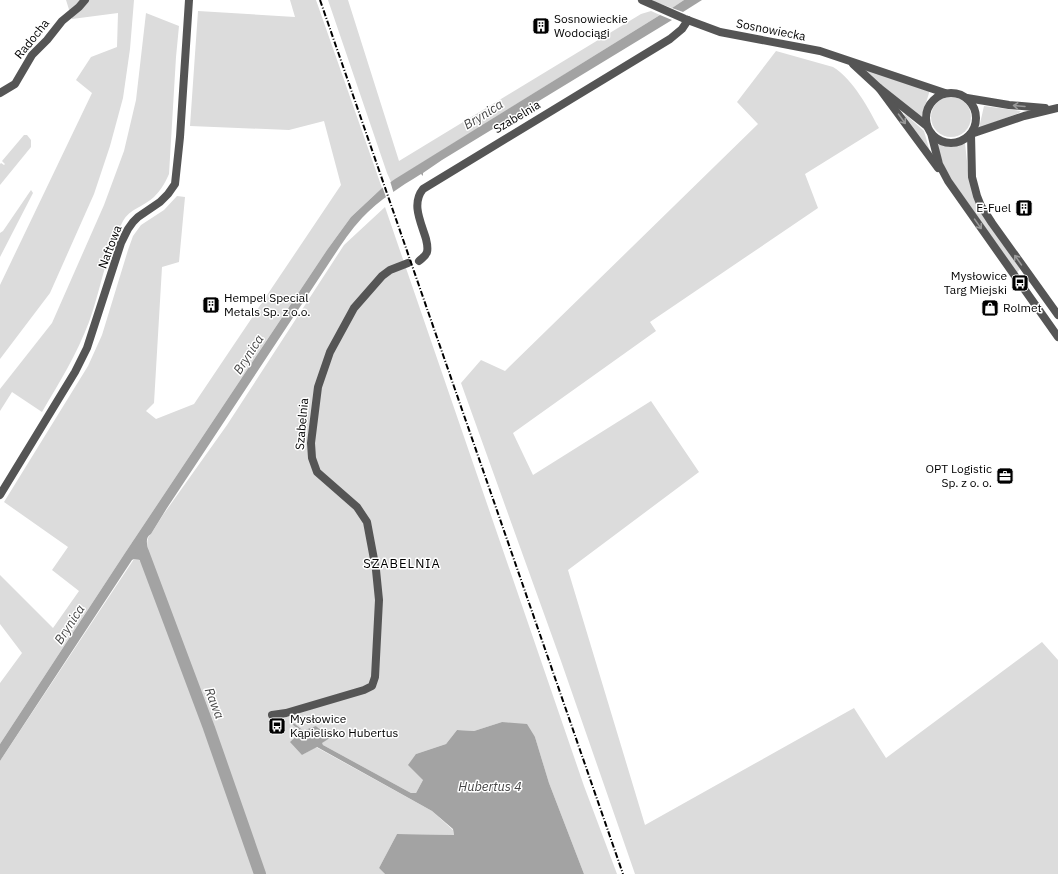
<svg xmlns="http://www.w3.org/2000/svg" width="1058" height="874" font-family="'IBM Plex Sans',sans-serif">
<rect width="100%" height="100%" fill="#fff"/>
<!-- green -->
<g fill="#dcdcdc">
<path d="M66 0H134L130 49 123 98 110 146 94 194 50 293 0 359V285L92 93 76 80 91 57 117 47 118 13 72 19Z"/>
<path d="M290 0H316L382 188 351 217 327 250 125 553 0 744V683L22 653 0 624V575L53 628 79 591 52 570 68 547 4 502 88 366 102 335 128 250 133 236 141 225 164 210 177 196 185 197 179 262 162 267 154 403 146 411 156 419 194 404 341 185 324 121 289 130 190 126 198 11 295 17Z"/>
<path d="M328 0H348L399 161 641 14 651 11 660 15 391 182 387 173Z"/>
<path d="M653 0H684L672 8 655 2Z"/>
<path d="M146 13 179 26 176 57 169 174C165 183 161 190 154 197 145 206 129 209 123 221 106 252 101 289 89 322 77 354 59 383 42 412L12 392 0 411V389L52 323 104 205 124 151 136 100Z"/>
<path d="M776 51 833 67C854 80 868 108 879 128L805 174 818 208 650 322 656 331 513 433 533 475 651 401 699 472 568 570 645 825 854 708 886 758 1042 642 1058 660V874H635L561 661 461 383 481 360 505 371 758 124 737 102Z"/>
<path d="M866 70 930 90 921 119 866 72Z"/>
<circle cx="951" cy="117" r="20"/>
<path d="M984 106 1021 111 1019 113 979 128Z"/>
<path d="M905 114 924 131 930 152 903 116Z"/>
<path d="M24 135H27L31 140V147L0 185V164L1 163 4 165 5 164 2 161Z"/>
<path d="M965 143 969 180 999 239 1020 269 1017 273 947 173 941 158 937 144 951 147Z"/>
<path d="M31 190 33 193 0 257V233L3 231Z"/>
<path d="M385 207 584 786 617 874H584L549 783 535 737 502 722 474 731 457 730 446 744 416 754 423 780 416 793H411L323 745 321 743 330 738 316 726 302 755 316 747 432 811 453 830 454 835 397 834 379 868 385 874H261L208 720 152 571C150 563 143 539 151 534L163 515 227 425 344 245Z"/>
<path d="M134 559C142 559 146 567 149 573L205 722 257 874H0V761Z"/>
</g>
<!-- water -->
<g fill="#a3a3a3">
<path d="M684 0H702L683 12 672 8Z"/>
<path d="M660 15 672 20 442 160 423 173V176L421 174C400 187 379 200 362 218 349 232 339 248 329 263L167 508 151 534C145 537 147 544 148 550L141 549 140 560 134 559 132 560 0 761V744L125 553 327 250 351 217 382 188 395 179Z"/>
<path d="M502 722 527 724 535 737 549 783 584 874H385L379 868 397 834 454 835 453 829 432 811 317 747 302 755 290 742 302 731 316 726 330 738 322 743 323 745 411 793H416L423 780 408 765 416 754 446 744 457 730 474 731Z"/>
</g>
<!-- pier -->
<path fill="#fff" d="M390 181 394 194 387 200 382 186Z"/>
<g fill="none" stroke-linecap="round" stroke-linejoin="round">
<!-- stream -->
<g stroke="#a3a3a3" stroke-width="2">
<path d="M203 712 206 710"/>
<path d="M291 722 302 731"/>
</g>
<!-- river -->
<path stroke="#a3a3a3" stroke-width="12" d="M138 545 143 552 209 728 260 874"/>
<!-- minor -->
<g stroke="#555" stroke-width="8">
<path d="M642 0 685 19 720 32 820 51 945 93"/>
<path d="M853 64 879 88 927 126"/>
<path d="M879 88 938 168"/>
<circle cx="951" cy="118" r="25"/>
<path d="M0 93 15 84 32 55 47 40 62 21 79 7 85 0"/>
<path d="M967 98 1009 105 1045 108"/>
<path d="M931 133 939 164 948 181 1058 337"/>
<path d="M971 134 972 177 977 196 981 206 992 223 1058 315"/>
<path d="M971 134 1024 116 1058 108"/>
<path d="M419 261C422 258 426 256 427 252 428 248 427 243 426 239 421 222 411 204 423 189L670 39 682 29 688 20"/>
<path d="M0 495 75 372 87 348 121 243 128 229 133 222 138 217 160 202 168 194 175 184 180 137 189 0"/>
<path d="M272 715 286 713 364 690 372 686 375 677 379 600 376 570 367 522 357 507 317 472 312 458 311 443 318 387 330 352 354 308 382 276 390 270 408 263"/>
</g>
<!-- rail -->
<path stroke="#000" stroke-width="2" stroke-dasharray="6 2 1 2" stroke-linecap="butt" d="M320 0 623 874"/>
</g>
<!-- one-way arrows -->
<defs><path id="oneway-shaft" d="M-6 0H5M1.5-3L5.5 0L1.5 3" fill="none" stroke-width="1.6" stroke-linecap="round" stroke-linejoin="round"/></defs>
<g stroke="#999">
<use href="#oneway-shaft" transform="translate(1019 106) rotate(-175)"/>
<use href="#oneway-shaft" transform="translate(902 119) rotate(54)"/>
<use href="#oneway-shaft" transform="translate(978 224) rotate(55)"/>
<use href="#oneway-shaft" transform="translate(1018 260) rotate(-125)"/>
</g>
<!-- icons -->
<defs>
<g id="building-square" transform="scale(0.9)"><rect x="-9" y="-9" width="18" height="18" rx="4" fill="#000" stroke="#fff"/><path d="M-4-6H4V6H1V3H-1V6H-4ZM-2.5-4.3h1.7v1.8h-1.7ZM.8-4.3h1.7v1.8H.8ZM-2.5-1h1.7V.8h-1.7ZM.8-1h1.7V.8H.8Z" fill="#fff"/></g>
<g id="bus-square" transform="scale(0.9)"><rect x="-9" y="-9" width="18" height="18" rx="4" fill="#000" stroke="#fff"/><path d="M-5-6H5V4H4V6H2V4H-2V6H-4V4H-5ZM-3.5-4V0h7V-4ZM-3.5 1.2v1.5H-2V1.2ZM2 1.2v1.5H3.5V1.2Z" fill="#fff"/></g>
<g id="shop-square" transform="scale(0.9)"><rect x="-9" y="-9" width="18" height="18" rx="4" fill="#000" stroke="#fff"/><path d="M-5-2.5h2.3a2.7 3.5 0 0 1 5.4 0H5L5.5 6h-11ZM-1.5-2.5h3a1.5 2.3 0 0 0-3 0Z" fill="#fff"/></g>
<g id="office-square" transform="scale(0.9)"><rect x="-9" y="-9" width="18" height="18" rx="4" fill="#000" stroke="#fff"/><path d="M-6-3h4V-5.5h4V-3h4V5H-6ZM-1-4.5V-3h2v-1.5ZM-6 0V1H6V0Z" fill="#fff"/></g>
</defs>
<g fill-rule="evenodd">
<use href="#building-square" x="541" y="26"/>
<use href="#building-square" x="1024" y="208"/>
<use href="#bus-square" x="1020" y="283"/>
<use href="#building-square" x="211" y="305"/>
<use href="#shop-square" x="990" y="308"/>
<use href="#office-square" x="1005" y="476"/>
<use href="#bus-square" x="277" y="726"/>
</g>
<g text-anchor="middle" stroke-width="3" stroke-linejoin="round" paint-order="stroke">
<!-- poi labels -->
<g font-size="12" fill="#000" stroke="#fff" text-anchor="start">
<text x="554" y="23">Sosnowieckie<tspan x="554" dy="14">Wodociągi</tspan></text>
<text x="1011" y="212" text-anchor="end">E-Fuel</text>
<text x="1007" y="280" text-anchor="end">Mysłowice<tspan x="1007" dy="14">Targ Miejski</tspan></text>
<text x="224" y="302">Hempel Special<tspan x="224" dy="14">Metals Sp. z o.o.</tspan></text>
<text x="1003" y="312">Rolmet</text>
<text x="992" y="473" text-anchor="end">OPT Logistic<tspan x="992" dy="14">Sp. z o. o.</tspan></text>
<text x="290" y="723">Mysłowice<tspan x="290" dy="14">Kąpielisko Hubertus</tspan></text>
</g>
<!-- street labels -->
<g font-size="12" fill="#000" stroke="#fff">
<text transform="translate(771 30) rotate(11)" y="4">Sosnowiecka</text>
<text transform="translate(32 39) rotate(-51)" y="4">Radocha</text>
<text transform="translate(517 117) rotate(-31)" y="4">Szabelnia</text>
<text transform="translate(110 247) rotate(-69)" y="4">Naftowa</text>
<text transform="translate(302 424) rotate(-85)" y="4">Szabelnia</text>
</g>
<!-- water labels -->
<g font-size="13" font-style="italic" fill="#444" stroke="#fff">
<text transform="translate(483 114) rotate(-32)" y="5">Brynica</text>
<text transform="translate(248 354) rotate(-57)" y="5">Brynica</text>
<text transform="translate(69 624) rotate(-57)" y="5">Brynica</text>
<text transform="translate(215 703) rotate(69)" y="5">Rawa</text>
<text x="490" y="791">Hubertus 4</text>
</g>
<!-- neighbourhood labels -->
<g font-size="13" letter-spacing="1" fill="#000" stroke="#fff">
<text x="402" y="568">SZABELNIA</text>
</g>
</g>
</svg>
